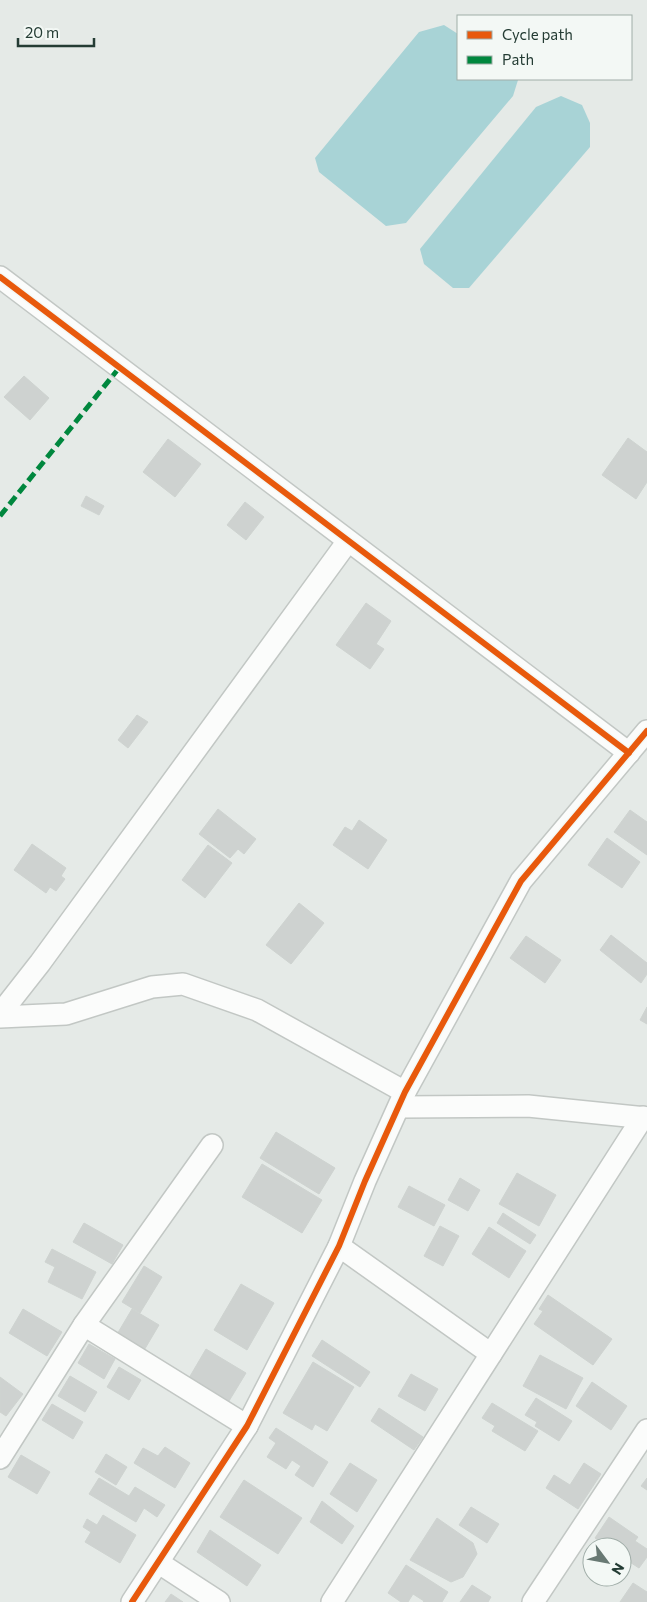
<svg xmlns="http://www.w3.org/2000/svg" width="647" height="1602" font-family="Commissioner,sans-serif">
<rect width="100%" height="100%" fill="#e5eae7"/>
<!-- water -->
<g fill="#a8d3d6">
<path d="M444 25 458 34V79L518 80 513 96 406 223 386 226 319 172 315 158 419 32Z"/>
<path d="M561 96 582 105 590 123V147L469 288H453L424 264 420 249 536 107Z"/>
</g>
<!-- building -->
<g fill="#ced2d0" stroke="#ced3d0">
<path d="M24 376 49 398 30 420 4 397Z"/>
<path d="M628 438 647 452V482L636 499 602 475Z"/>
<path d="M168 439 201 464 175 497 143 472Z"/>
<path d="M86 496 104 506 99 515 81 506Z"/>
<path d="M245 502 264 517 246 540 227 525Z"/>
<path d="M366 603 391 621 376 644 384 649 370 669 336 645Z"/>
<path d="M137 715 148 722 128 748 118 740Z"/>
<path d="M218 809 256 839 244 854 238 849 230 858 199 834Z"/>
<path d="M630 810 647 822V855L614 832Z"/>
<path d="M359 820 387 840 368 869 333 845 345 827 352 831Z"/>
<path d="M607 838 640 862 622 888 588 865Z"/>
<path d="M32 844 66 868 61 876 65 879 56 891 50 887 46 893 14 870Z"/>
<path d="M208 845 232 863 205 898 182 880Z"/>
<path d="M299 903 324 923 291 964 266 945Z"/>
<path d="M611 935 647 963V974L641 983 600 950Z"/>
<path d="M526 936 561 960 545 983 510 958Z"/>
<path d="M647 1007V1024L640 1020Z"/>
<path d="M276 1132 335 1168 319 1194 260 1158Z"/>
<path d="M262 1164 322 1200 302 1233 242 1197Z"/>
<path d="M517 1173 556 1195 539 1226 499 1204Z"/>
<path d="M460 1178 480 1190 468 1211 448 1200Z"/>
<path d="M409 1186 445 1205 434 1226 398 1207Z"/>
<path d="M503 1213 536 1235 530 1244 497 1223Z"/>
<path d="M84 1223 123 1245 112 1264 73 1242Z"/>
<path d="M440 1226 459 1236 443 1266 424 1256Z"/>
<path d="M489 1227 526 1251 509 1278 472 1254Z"/>
<path d="M52 1249 96 1272 82 1299 48 1282 55 1267 45 1262Z"/>
<path d="M144 1266 162 1277 140 1313 122 1302Z"/>
<path d="M241 1284 274 1303 247 1350 214 1330Z"/>
<path d="M548 1295 612 1339 593 1365 534 1324 543 1311 539 1309Z"/>
<path d="M23 1309 62 1332 47 1356 9 1333Z"/>
<path d="M132 1309 159 1325 143 1352 116 1336Z"/>
<path d="M322 1340 370 1372 360 1387 312 1356Z"/>
<path d="M89 1344 115 1359 104 1379 78 1363Z"/>
<path d="M206 1349 246 1373 229 1401 189 1378Z"/>
<path d="M540 1355 583 1378 566 1409 523 1386Z"/>
<path d="M313 1362 354 1387 327 1431 315 1424 312 1430 283 1413Z"/>
<path d="M119 1367 141 1380 129 1400 107 1387Z"/>
<path d="M411 1374 438 1389 425 1411 398 1396Z"/>
<path d="M70 1376 97 1392 85 1412 58 1396Z"/>
<path d="M0 1377 23 1394 6 1416 0 1412Z"/>
<path d="M592 1382 627 1406 611 1430 576 1406Z"/>
<path d="M536 1398 572 1421 559 1441 535 1426 537 1422 525 1415Z"/>
<path d="M492 1403 538 1431 525 1451 492 1431 495 1426 482 1418Z"/>
<path d="M52 1404 83 1422 73 1439 42 1420Z"/>
<path d="M379 1408 423 1437 414 1450 371 1421Z"/>
<path d="M276 1428 328 1462 313 1487 295 1475 301 1466 292 1460 286 1469 267 1457 276 1443 269 1438Z"/>
<path d="M165 1447 190 1463 175 1488 134 1463 143 1448 158 1456Z"/>
<path d="M106 1454 127 1467 116 1485 95 1472Z"/>
<path d="M21 1455 50 1472 37 1494 8 1477Z"/>
<path d="M350 1463 377 1480 357 1512 330 1494Z"/>
<path d="M584 1463 601 1474 578 1509 546 1488 554 1475 570 1485Z"/>
<path d="M99 1478 129 1496 135 1487 165 1505 157 1517 144 1508 136 1522 89 1494Z"/>
<path d="M647 1478V1490L641 1486Z"/>
<path d="M244 1480 302 1518 278 1554 220 1517Z"/>
<path d="M322 1501 354 1526 342 1544 310 1522Z"/>
<path d="M471 1507 499 1524 487 1543 459 1525Z"/>
<path d="M103 1515 136 1535 120 1563 85 1542 91 1532 83 1527 87 1519 97 1525Z"/>
<path d="M609 1517 638 1537 635 1541 647 1549V1557L639 1568 622 1557V1547H608L595 1538Z"/>
<path d="M437 1518 473 1543 477 1554 463 1577 451 1582 410 1560Z"/>
<path d="M210 1530 261 1565 247 1586 197 1552Z"/>
<path d="M406 1565 448 1592 442 1602H423L424 1601 413 1594 408 1602H401L388 1593Z"/>
<path d="M633 1583 647 1592V1602H620Z"/>
<path d="M472 1585 491 1597 488 1602H460Z"/>
<path d="M171 1594 183 1602H165Z"/>
</g>
<g fill="none" stroke-linecap="round" stroke-linejoin="round">
<!-- street casing -->
<g stroke="#c2c7c4" stroke-width="24">
<g id="street">
<path d="M0 277 629 753"/>
<path d="M0 1014 40 963 348 541"/>
<path d="M0 1017 66 1014 152 987 183 984 257 1010 405 1092"/>
<path d="M400 1107 528 1106 647 1118"/>
<path d="M339 1246 491 1354"/>
<path d="M84 1325 247 1426"/>
<path d="M0 1458 84 1325 212 1145"/>
<path d="M159 1563 219 1602"/>
<path d="M132 1602 247 1426 339 1246 365 1181 405 1092 521 881 647 731"/>
<path d="M332 1602 643 1117"/>
<path d="M533 1602 647 1430"/>
</g>
</g>
<!-- street -->
<use href="#street" stroke="#fbfcfb" stroke-width="21"/>
<!-- quiet -->
<path stroke="#00873e" stroke-width="5" stroke-dasharray="10 5" stroke-linecap="butt" d="M0 516 119 368"/>
<!-- cycleway casing -->
<g stroke="#f3f8f5" stroke-width="9">
<g id="cycleway">
<path d="M0 277 629 753"/>
<path d="M132 1602 247 1426 339 1246 365 1181 405 1092 521 881 647 731"/>
</g>
</g>
<!-- cycleway -->
<use href="#cycleway" stroke="#e8590c" stroke-width="6"/>
</g>
<!-- legend -->
<rect x="457" y="15" width="175" height="65" fill="#f3f8f5" stroke="#a0ada8"/>
<rect x="467" y="31" width="25" height="8" fill="#e8590c" stroke="#a0ada8"/>
<text x="502" y="40" font-size="15" fill="#243c34">Cycle path</text>
<rect x="467" y="56" width="25" height="8" fill="#00873e" stroke="#a0ada8"/>
<text x="502" y="65" font-size="15" fill="#243c34">Path</text>
<!-- north arrow -->
<g transform="translate(607 1562) rotate(122)"><circle r="24" fill="#f3f8f5" stroke="#a0ada8"/>
<path d="M0-4L9 19L0 12L-9 19Z" fill="#687973"/>
<text y="-8" font-size="14" font-weight="bold" text-anchor="middle" fill="#243c34">N</text>
</g>
<!-- scale -->
<path d="M18 38v8h76v-8" fill="none" stroke="#243c34" stroke-width="2.5"/>
<text x="25" y="38" font-size="15" fill="#243c34" stroke="#f3f8f5" stroke-width="4" paint-order="stroke">20 m</text>
</svg>
